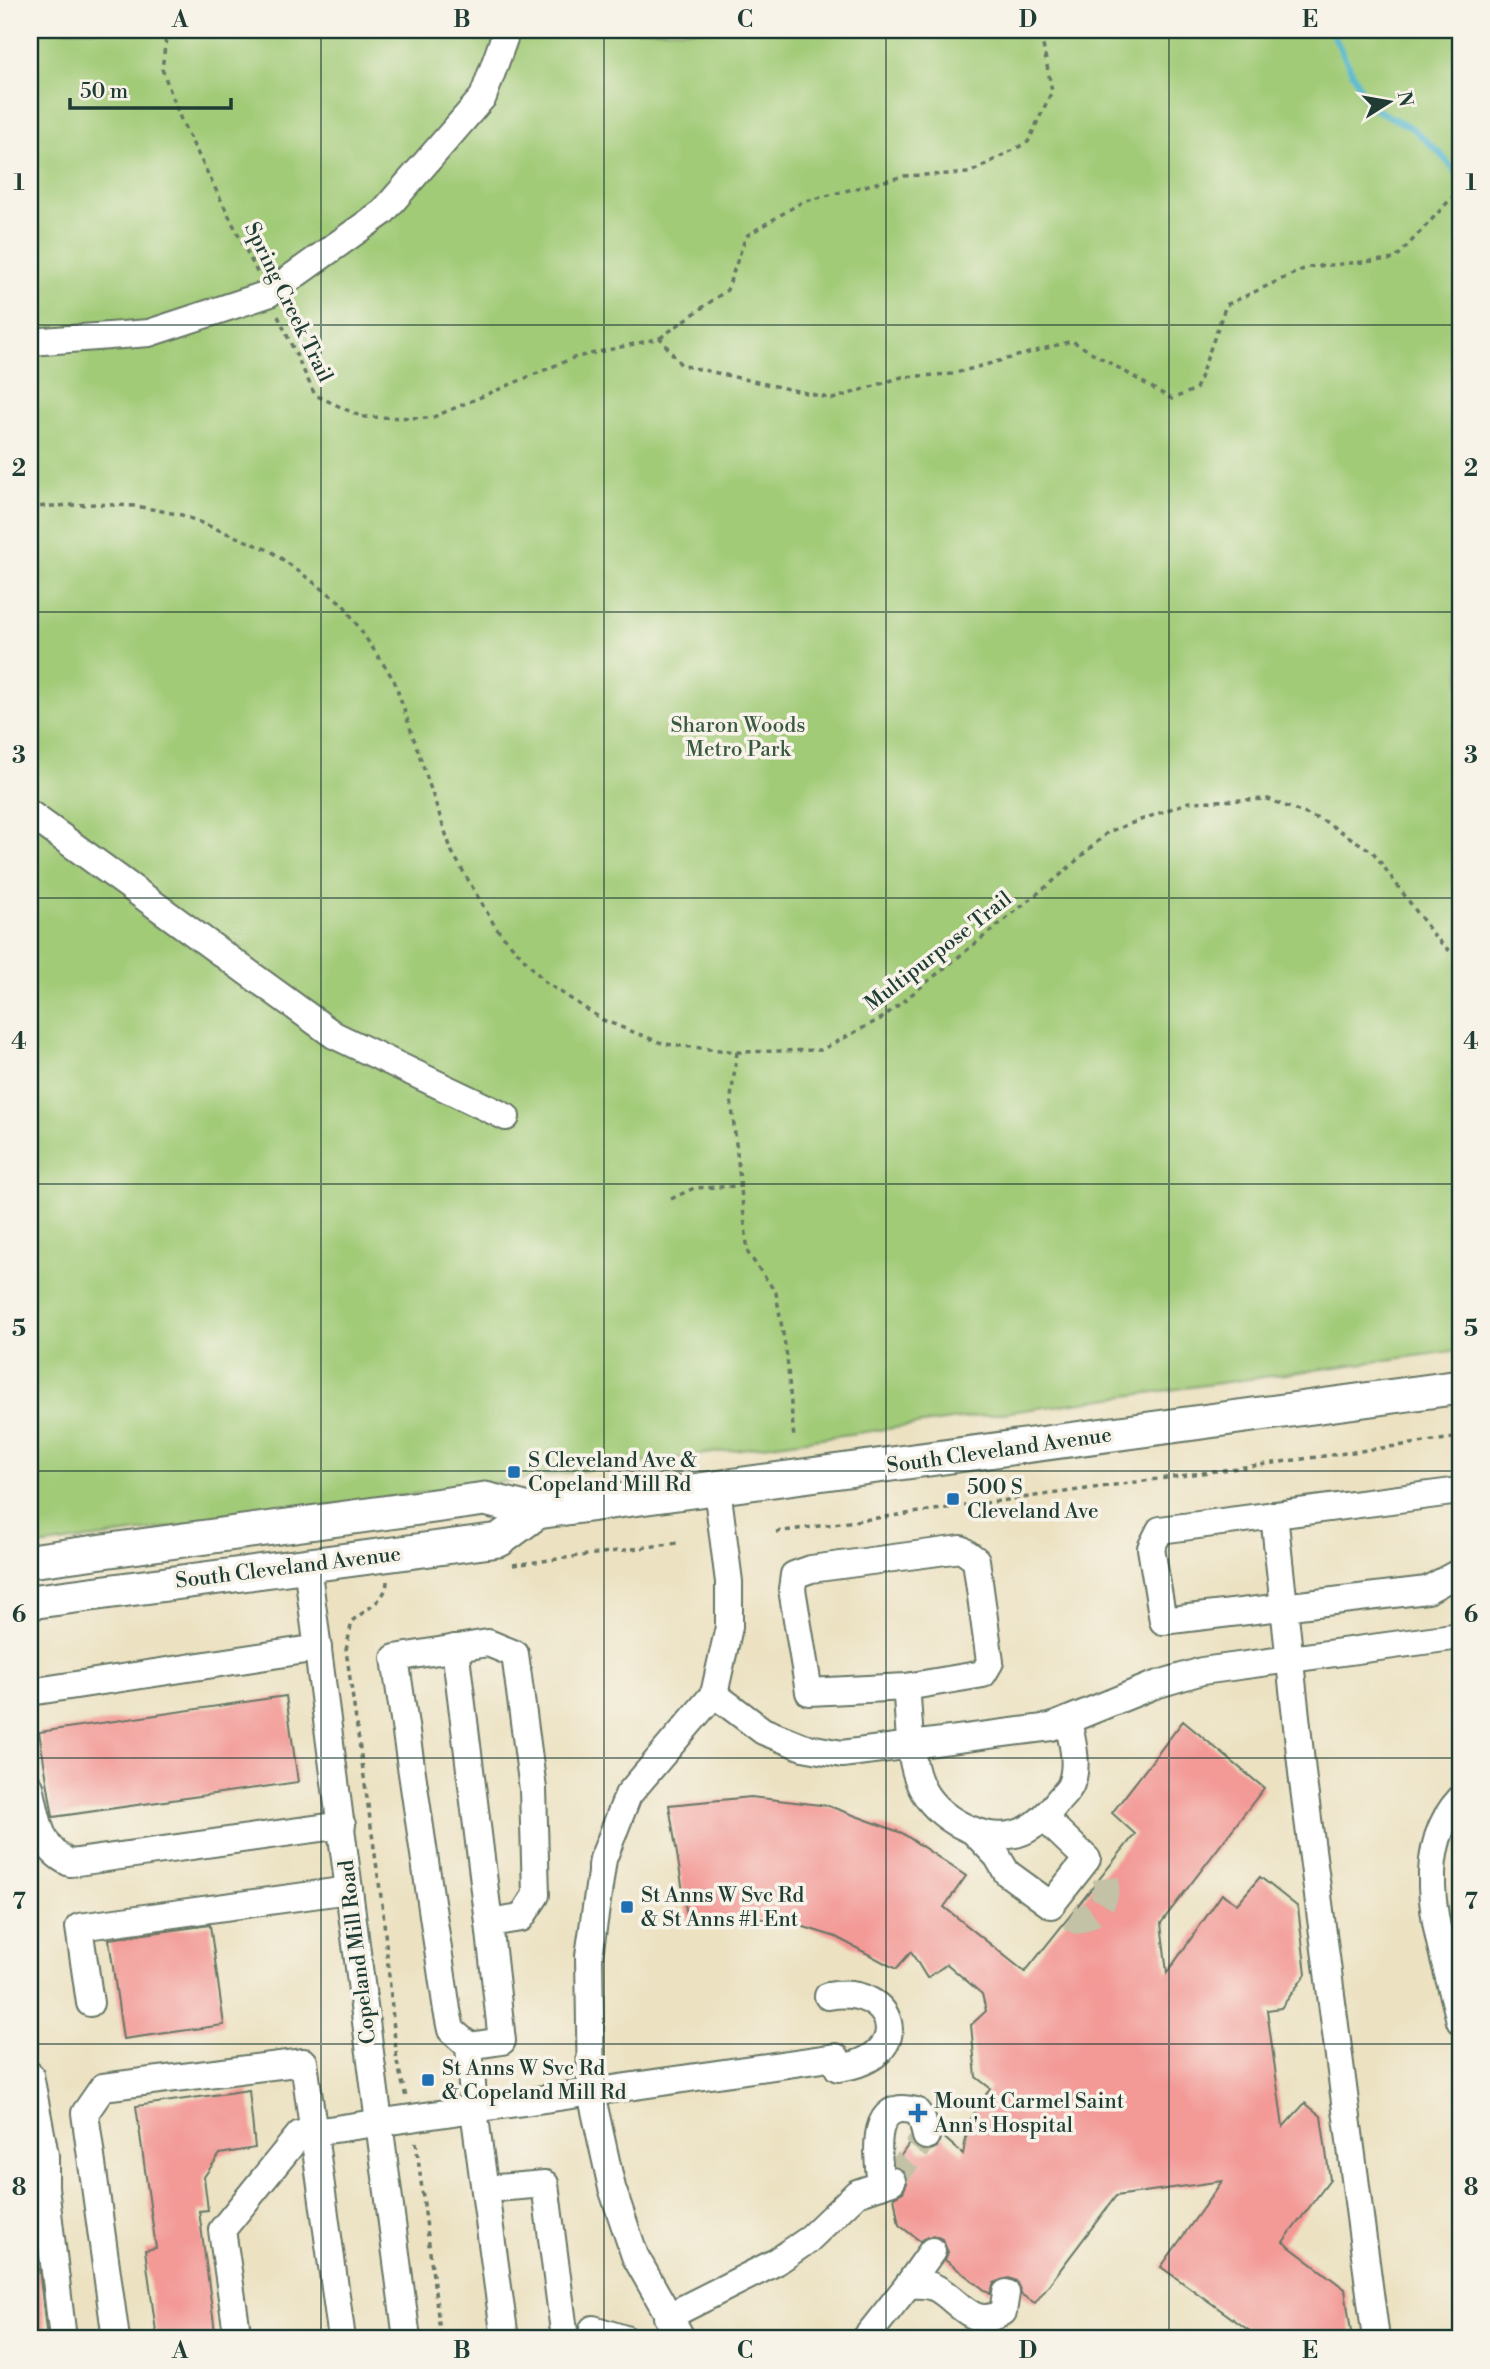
<svg xmlns="http://www.w3.org/2000/svg" width="1490" height="2369" font-family="'Libre Bodoni',serif">
<rect width="100%" height="100%" fill="#f7f3e8"/>
<filter id="ink" filterUnits="userSpaceOnUse"><feTurbulence type="fractalNoise" baseFrequency=".0143" numOctaves="2"/><feDisplacementMap in="SourceGraphic" scale="14" xChannelSelector="R" yChannelSelector="G"/><feConvolveMatrix kernelMatrix="1 2 1 2 8 2 1 2 1" color-interpolation-filters="sRGB"/></filter>
<filter id="wash" filterUnits="userSpaceOnUse"><feTurbulence type="fractalNoise" baseFrequency=".00686" numOctaves="4" result="noise"/><feDisplacementMap in="SourceGraphic" scale="28" xChannelSelector="R" yChannelSelector="G"/><feGaussianBlur stdDeviation="1.57" result="paint"/><feColorMatrix in="noise" values="0 0 0 0 0 0 0 0 0 0 0 0 0 0 0 0 0 1.4 0 .05"/><feComposite in="paint" operator="in"/></filter>
<g filter="url(#wash)">
<rect width="100%" height="100%" fill="#ece2c2"/>
<!-- green -->
<path fill="#a1cb77" stroke="#608456" stroke-width="2" d="M30 30H1460V1350L30 1547Z"/>
<g fill="none" stroke-linecap="round" stroke-linejoin="round">
<!-- stream -->
<path stroke="#52b7d0" stroke-width="6" d="M1331 30 1369 106 1412 128 1442 155 1460 178"/>
</g>
<g id="blocks">
<!-- building -->
<g fill="#f39996">
<path d="M286 1696 298 1782 53 1817 39 1732Z"/>
<path d="M1183 1721 1264 1788 1161 1923 1167 1973 1222 1894 1237 1904 1260 1877 1298 1907 1306 1974 1281 2008 1267 2010 1283 2127 1305 2103 1321 2116 1330 2180 1283 2242 1345 2289 1352 2339H1261L1161 2267 1222 2181 1116 2196 1035 2303 1022 2295 1016 2281 1009 2278 994 2283 990 2294 945 2260 948 2252 942 2239 933 2235 920 2241 899 2225 894 2197 903 2192 907 2183V2175L895 2164 911 2141 921 2151H929L937 2147 941 2135 963 2154 969 2122 990 2088 976 2077 971 2025 986 2011 982 1994 947 1964 927 1978 911 1952 896 1969 836 1937 788 1922 739 1916 688 1922 669 1805 751 1797 829 1806 902 1833 966 1876 944 1907 1025 1972 1135 1834 1112 1813Z"/>
<path d="M210 1925 224 2025 123 2039 109 1939Z"/>
<path d="M249 2090 255 2148 220 2154 204 2177 208 2210 199 2211 216 2339H157L145 2250 156 2248 136 2106Z"/>
<path d="M39 2269 47 2339H30V2270Z"/>
</g>
</g>
</g>
<g filter="url(#ink)">
<use href="#blocks" fill-opacity="0" stroke="#677766" stroke-width="2"/>
<g fill="none" stroke-linecap="round" stroke-linejoin="round">
<!-- minor-tunnel -->
<g stroke="#c3c1a6" stroke-width="26" stroke-dasharray="26 13" stroke-linecap="butt">
<path d="M1070 1917 1077 1921C1101 1914 1110 1897 1105 1872"/>
<path d="M892 2181 926 2136"/>
</g>
<!-- minor casing -->
<g stroke="#677766" stroke-width="30">
<g id="minor">
<path d="M30 342 149 333 268 294 383 212 483 97 507 30"/>
<path d="M30 814 334 1035 506 1117"/>
<path d="M1460 1491 1160 1530 1151 1548 1163 1621 1427 1590 1460 1572"/>
<path d="M1274 1515 1303 1781 1376 2339"/>
<path d="M307 1565 407 2339"/>
<path d="M455 1648 489 1923"/>
<path d="M906 1687 983 1674 990 1662 976 1560 961 1549 811 1569 794 1575 792 1589 809 1692 906 1687C910 1720 907 1763 924 1792 942 1823 992 1847 1026 1830 1040 1823 1049 1813 1058 1801 1062 1796 1069 1790 1071 1784 1079 1764 1072 1741 1068 1721"/>
<path d="M30 1692 318 1648"/>
<path d="M714 1694 763 1731 803 1747 842 1754 1051 1727 1152 1686 1202 1671 1460 1636"/>
<path d="M30 1787C38 1819 38 1848 70 1863L342 1825"/>
<path d="M1460 1799C1405 1858 1445 1954 1460 2021"/>
<path d="M972 1830 997 1856 1007 1873 1051 1905 1087 1859 1044 1818"/>
<path d="M828 1996C894 1983 919 2057 838 2068"/>
<path d="M90 2003 79 1927 349 1890"/>
<path d="M469 2046 451 2030 447 2010 395 1658 488 1643 515 1654 533 1789 536 1895 521 1918 489 1923 502 2041 469 2046 474 2110 505 2339"/>
<path d="M30 2075 45 2155V2187L63 2339"/>
<path d="M881 2185C878 2158 868 2097 916 2111L922 2119 926 2136"/>
<path d="M485 2189 545 2184 565 2339"/>
<path d="M932 2251 908 2285C917 2285 927 2283 936 2288 959 2300 973 2331 1003 2312L1006 2293"/>
<path d="M667 2317 776 2262 808 2240 857 2193 892 2181"/>
<path d="M593 2329 625 2339"/>
<path d="M116 2339 85 2113 103 2087 304 2062 342 2339"/>
<path d="M238 2339 222 2230 300 2134 836 2057"/>
<path d="M682 2339 635 2256 612 2188 591 2093 589 1956 603 1859 628 1795 714 1694 729 1627V1582L717 1488"/>
<path d="M865 2339 908 2285"/>
</g>
</g>
<!-- major casing -->
<g stroke="#677766" stroke-width="37">
<g id="major">
<path d="M30 1561 485 1499 537 1512 1460 1387"/>
<path d="M30 1602 499 1540 537 1512"/>
</g>
</g>
<!-- path -->
<g stroke="#677766" stroke-width="3.5" stroke-dasharray="5 5" stroke-linecap="butt">
<path d="M170 30 166 38 162 69 181 120 258 274"/>
<path d="M278 316 315 395 362 417 431 418 573 358 660 338 681 365 833 399 902 377 952 374 1072 341 1172 399 1196 389 1226 305 1308 267 1395 259 1460 189"/>
<path d="M660 338 727 290 746 236 802 202 904 176 969 173 1028 142 1052 91 1040 30"/>
<path d="M30 507 97 504 136 506 182 515 271 551 343 604 394 680 452 852 496 928 545 982 603 1020 664 1044 737 1052 821 1050 882 1018 1057 878 1108 832 1189 802 1268 799 1326 822 1373 852 1435 937 1460 961"/>
<path d="M737 1052 731 1098 748 1253 776 1293 787 1357 794 1439"/>
<path d="M671 1199 694 1188 742 1186"/>
<path d="M776 1532 1454 1438 1460 1433"/>
<path d="M513 1565 677 1543"/>
<path d="M387 1581C387 1600 365 1610 352 1621L346 1650 383 1911 397 2062 406 2097"/>
<path d="M416 2142 441 2339"/>
</g>
<!-- minor -->
<use href="#minor" stroke="#fff" stroke-width="26"/>
<!-- major -->
<use href="#major" stroke="#fff" stroke-width="33"/>
</g>
</g>
<!-- grid -->
<path fill="none" stroke="#1f3d34" stroke-width="2" stroke-opacity="0.55" d="M321 30V2339M604 30V2339M886 30V2339M1169 30V2339M30 325H1460M30 612H1460M30 898H1460M30 1184H1460M30 1471H1460M30 1758H1460M30 2044H1460"/>
<!-- markers -->
<g fill="#1f6fb2" stroke="#f7f3e8" stroke-width="2.5">
<rect x="507" y="1465" width="14" height="14" rx="3.5"/>
<rect x="946" y="1492" width="14" height="14" rx="3.5"/>
<rect x="620" y="1900" width="14" height="14" rx="3.5"/>
<rect x="421" y="2073" width="14" height="14" rx="3.5"/>
<path d="M914.5 2102.5h7v7h7v7h-7v7h-7v-7h-7v-7h7z"/>
</g>
<g text-anchor="middle" stroke-width="7" stroke-linejoin="round" paint-order="stroke">
<!-- street labels -->
<g font-size="21" fill="#1f3d34" stroke="#f7f3e8">
<text transform="translate(289 302) rotate(64)" y="7">Spring Creek Trail</text>
<text transform="translate(938 951) rotate(-38)" y="7">Multipurpose Trail</text>
<text transform="translate(999 1450) rotate(-8)" y="7">South Cleveland Avenue</text>
<text transform="translate(288 1567) rotate(-7)" y="7">South Cleveland Avenue</text>
<text transform="translate(357 1952) rotate(-97)" y="7">Copeland Mill Road</text>
</g>
<!-- park labels -->
<g font-size="21" fill="#395941" stroke="#f7f3e8">
<text x="738" y="732">Sharon Woods<tspan x="738" dy="24">Metro Park</tspan></text>
</g>
<!-- poi labels -->
<g font-size="21" fill="#1f3d34" stroke="#f7f3e8" text-anchor="start">
<text x="528" y="1467">S Cleveland Ave &amp;<tspan x="528" dy="24">Copeland Mill Rd</tspan></text>
<text x="967" y="1494">500 S<tspan x="967" dy="24">Cleveland Ave</tspan></text>
<text x="641" y="1902">St Anns W Svc Rd<tspan x="641" dy="24">&amp; St Anns #1 Ent</tspan></text>
<text x="442" y="2075">St Anns W Svc Rd<tspan x="442" dy="24">&amp; Copeland Mill Rd</tspan></text>
<text x="934" y="2108">Mount Carmel Saint<tspan x="934" dy="24">Ann's Hospital</tspan></text>
</g>
</g>
<!-- margin -->
<rect width="1490" height="2369" fill="none" stroke="#f7f3e8" stroke-width="77"/>
<!-- north arrow -->
<g transform="translate(1389 102) rotate(79)" stroke="#f7f3e8" stroke-width="5" paint-order="stroke">
<path d="M0-5L12 26L0 18L-12 26Z" fill="#1f3d34"/>
<text y="-10" font-size="19" font-weight="bold" text-anchor="middle" fill="#1f3d34">N</text>
</g>
<!-- scale -->
<path d="M70 98v10h161v-10" fill="none" stroke="#1f3d34" stroke-width="3.5"/>
<text x="80" y="98" font-size="21" fill="#1f3d34" stroke="#f7f3e8" stroke-width="5" paint-order="stroke">50 m</text>
<rect x="38" y="38" width="1414" height="2292" fill="none" stroke="#1f3d34" stroke-width="2.5"/>
<g font-size="23" text-anchor="middle" font-weight="bold" fill="#1f3d34">
<text x="180" y="27">A</text>
<text x="462" y="27">B</text>
<text x="745" y="27">C</text>
<text x="1028" y="27">D</text>
<text x="1310" y="27">E</text>
<text x="19" y="190">1</text>
<text x="1471" y="190">1</text>
<text x="19" y="476">2</text>
<text x="1471" y="476">2</text>
<text x="19" y="763">3</text>
<text x="1471" y="763">3</text>
<text x="19" y="1049">4</text>
<text x="1471" y="1049">4</text>
<text x="19" y="1336">5</text>
<text x="1471" y="1336">5</text>
<text x="19" y="1622">6</text>
<text x="1471" y="1622">6</text>
<text x="19" y="1909">7</text>
<text x="1471" y="1909">7</text>
<text x="19" y="2195">8</text>
<text x="1471" y="2195">8</text>
<text x="180" y="2358">A</text>
<text x="462" y="2358">B</text>
<text x="745" y="2358">C</text>
<text x="1028" y="2358">D</text>
<text x="1310" y="2358">E</text>
</g>
</svg>
